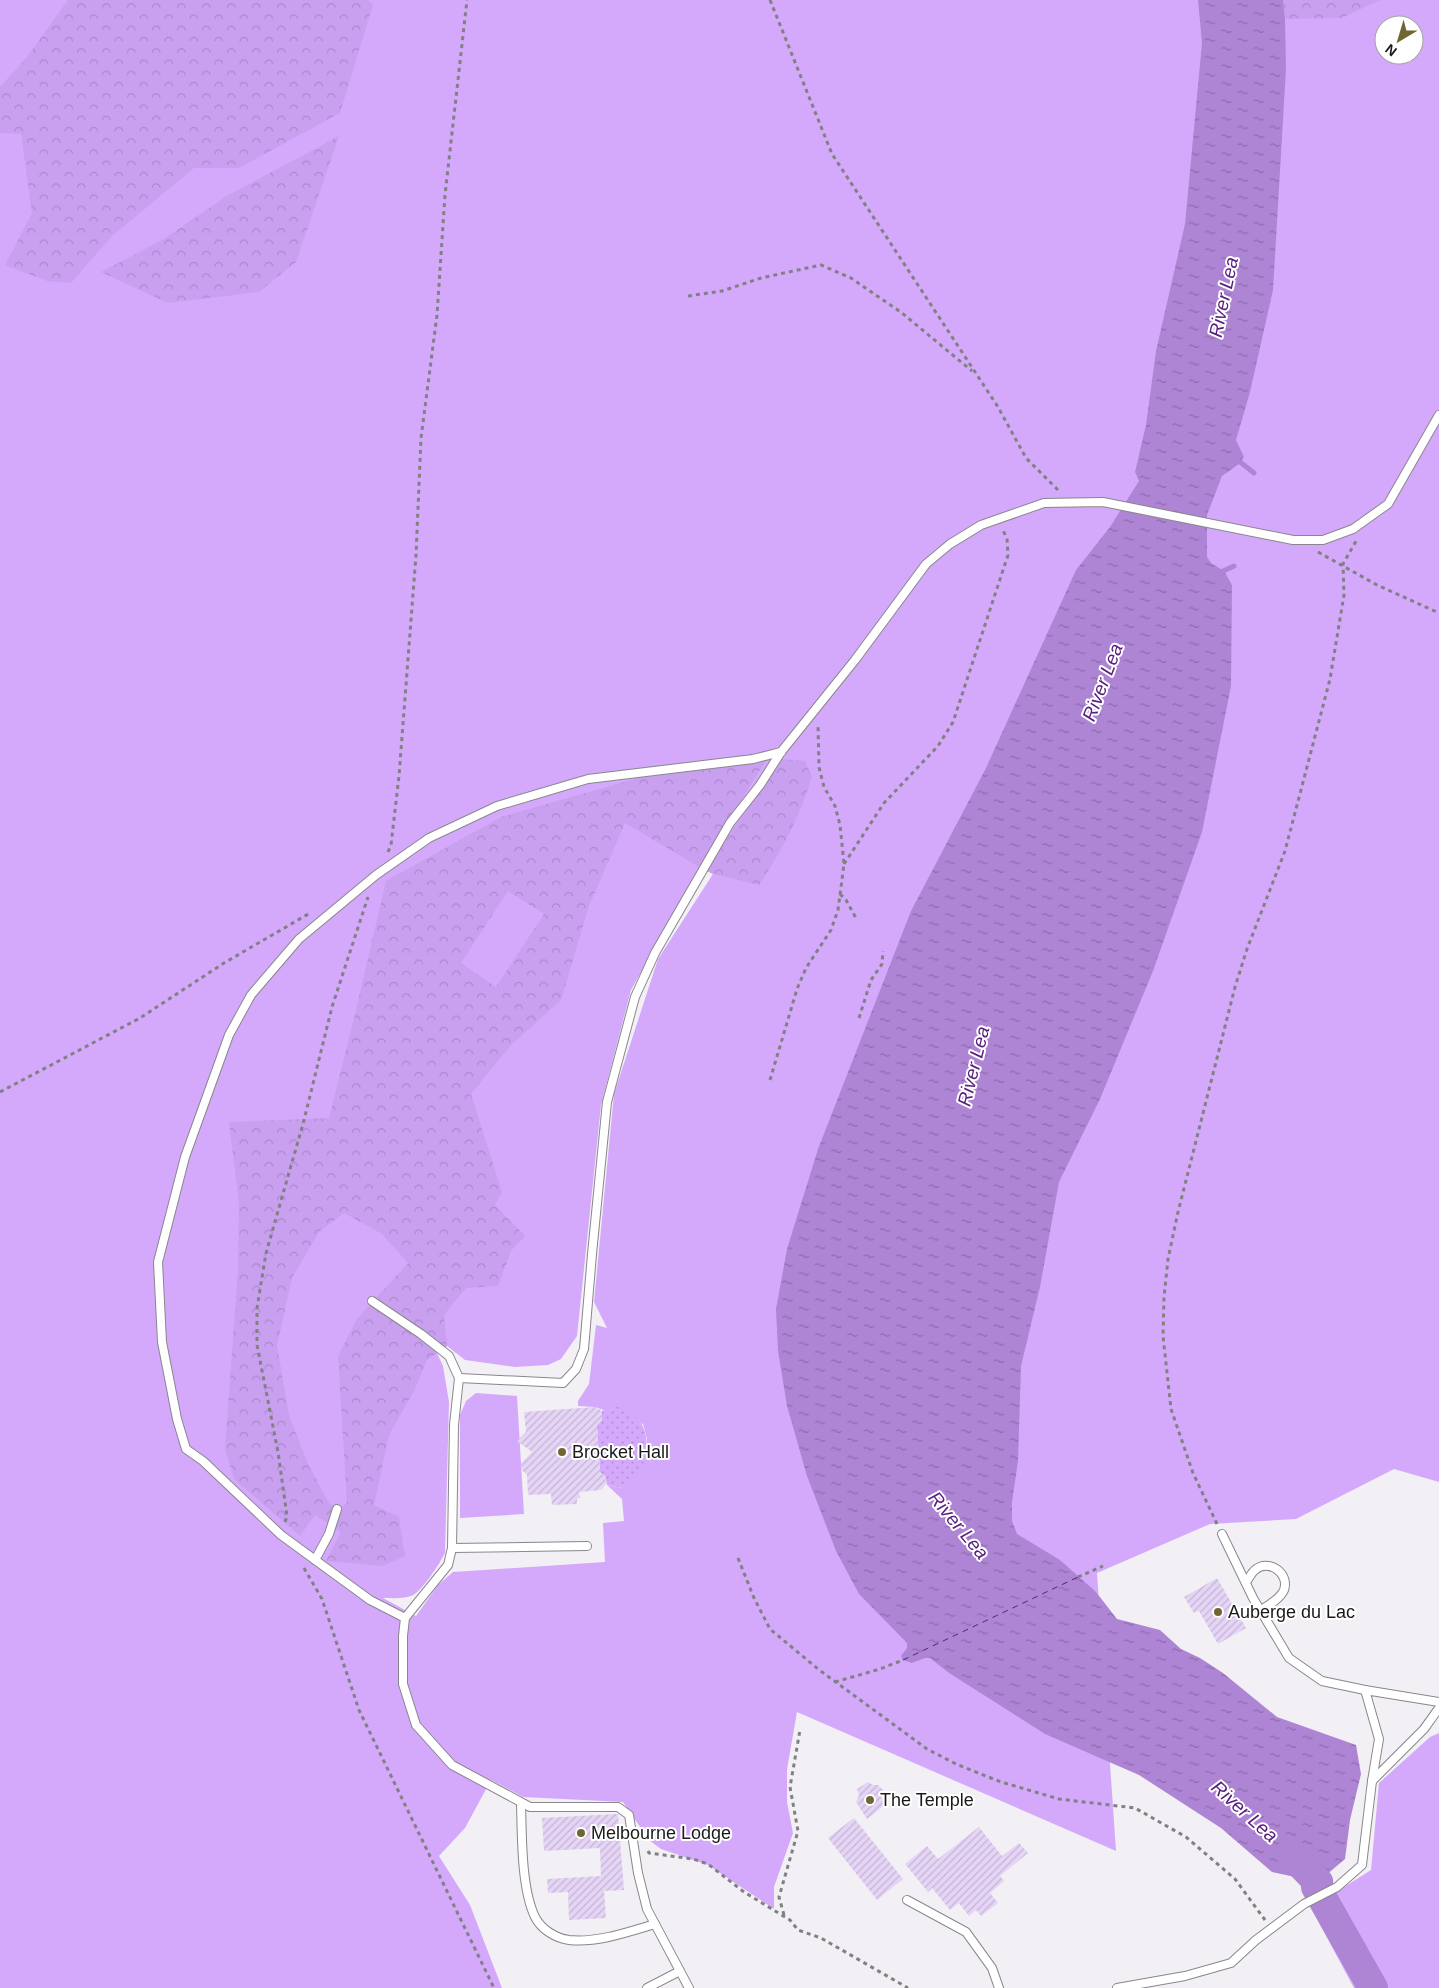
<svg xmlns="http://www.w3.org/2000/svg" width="1439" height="1988" font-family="Arial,sans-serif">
<defs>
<pattern id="forest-crowns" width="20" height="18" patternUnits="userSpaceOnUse" patternTransform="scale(1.25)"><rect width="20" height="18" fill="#c99ff0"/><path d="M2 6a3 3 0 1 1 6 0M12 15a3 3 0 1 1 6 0" fill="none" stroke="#ac88cd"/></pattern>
<pattern id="garden-dots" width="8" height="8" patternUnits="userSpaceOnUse" patternTransform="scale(1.25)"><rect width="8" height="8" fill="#d4a9fb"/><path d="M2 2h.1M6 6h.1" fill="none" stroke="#b591d7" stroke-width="1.8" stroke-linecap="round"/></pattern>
<pattern id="water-ripples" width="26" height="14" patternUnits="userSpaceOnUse" patternTransform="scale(1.25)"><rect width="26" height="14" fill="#ae84d4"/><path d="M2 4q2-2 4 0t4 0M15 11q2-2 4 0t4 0" fill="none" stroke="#8d6bab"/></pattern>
<pattern id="building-hatch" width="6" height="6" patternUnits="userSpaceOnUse" patternTransform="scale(1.25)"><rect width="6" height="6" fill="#e5d4f6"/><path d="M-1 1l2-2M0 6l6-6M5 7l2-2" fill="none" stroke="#c4b5d2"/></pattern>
</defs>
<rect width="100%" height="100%" fill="#f2f0f4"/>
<!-- grass -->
<g fill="#d4a9fb" fill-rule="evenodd">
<path d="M0 0H1439V1482L1394 1469 1296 1519 1210 1524 1097 1573 1116 1851 797 1712 787 1769V1802L793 1833 774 1887V1909L708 1865 661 1849 649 1840 623 1802 523 1797 491 1780 465 1828 439 1856 470 1905 502 1988H0ZM1384 25H1414V55H1384ZM700 867 713 874 658 959 614 1094 594 1302 607 1328 596 1325 589 1384 578 1401V1406L595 1407 643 1424 647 1439V1451L622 1488 607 1485 622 1499 624 1521 603 1523 605 1562 453 1572 438 1585 416 1616 383 1598C392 1598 402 1599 411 1596 422 1592 440 1563 445 1553L449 1402 443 1366 437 1353 447 1346 465 1360 515 1367 548 1365 561 1359 577 1336 601 1105 631 990Z"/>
<path d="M476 1393 517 1396 524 1514 460 1518V1415L466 1401Z"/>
<path d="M1439 1733V1988H1354L1311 1908 1371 1870 1379 1783 1430 1737Z"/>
</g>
<!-- forest -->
<g fill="url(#forest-crowns)" fill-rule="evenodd">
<path d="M68 0H368L373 5 340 113 239 168H194L111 237 71 283 47 281 5 265 32 213 21 134 0 133V87L27 57Z"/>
<path d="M1283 0H1380L1342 18 1285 19Z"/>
<path d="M339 136 296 262 259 292 168 303 101 272 164 239 225 197Z"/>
<path d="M782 759 805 761 812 777C799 818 783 849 759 885L713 874 707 871 736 825Z"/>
<path d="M765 762 699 867 625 823 589 906 561 1000 510 1046 471 1094 502 1192 495 1205 525 1236 511 1251 498 1286 466 1288 444 1315 447 1346 427 1360 414 1391 389 1435 374 1505 399 1517 405 1556 383 1566 326 1561 341 1532 315 1515 300 1536 234 1479 225 1449 238 1269 239 1203 229 1122 329 1118 356 1010 386 881 501 817 638 778ZM508 891 544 914 496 987 461 963ZM344 1213 382 1234 408 1263 357 1319 338 1356 347 1503 337 1509 329 1503 308 1464 289 1415 277 1346 292 1278 319 1232Z"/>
</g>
<!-- garden -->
<path fill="url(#garden-dots)" d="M615 1406C647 1415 650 1437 645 1467L622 1488 607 1485 605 1476 600 1472 597 1425 602 1420V1411Z"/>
<!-- water -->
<path fill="url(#water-ripples)" d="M1198 0H1283L1285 19 1286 69 1273 290 1250 392 1236 440 1244 457 1239 464 1222 476 1207 515V557L1211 563 1224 571 1232 585 1231 686 1202 832 1153 971 1100 1099 1059 1182 1040 1287 1021 1366 1018 1461 1012 1502V1521L1017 1534 1060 1560 1096 1592 1117 1619 1160 1630 1181 1649 1200 1658 1223 1673 1277 1717 1356 1745 1361 1774 1350 1820 1345 1859 1318 1882 1272 1872 1221 1828 1139 1775 1045 1734 949 1673 930 1658H925L912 1663 903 1660 901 1656 907 1648V1643L859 1594 836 1551 807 1476 787 1406 778 1351 776 1309 787 1249 818 1149 911 911 986 768 1076 570 1110 527 1139 481 1135 472 1146 425 1156 351 1185 224 1202 43Z"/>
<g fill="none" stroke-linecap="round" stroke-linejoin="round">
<!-- stream -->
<g stroke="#ae84d4" stroke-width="5">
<path d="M1235 458 1254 473"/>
<path d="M1219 573 1234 566"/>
</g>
<!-- river -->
<path stroke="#ae84d4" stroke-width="30" d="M1290 1853 1318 1882 1316 1887 1373 1988"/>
<!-- ferry -->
<path stroke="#58207e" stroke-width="1" stroke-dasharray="6 5" stroke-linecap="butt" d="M903 1660 1078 1577"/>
</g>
<!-- building -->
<g fill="url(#building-hatch)">
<path d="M595 1407 602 1411V1420L597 1425 600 1472 605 1476 606 1484 601 1490 579 1492 580 1498H577V1504L552 1505 551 1494 528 1495 527 1475 522 1470 521 1463 532 1452 517 1441 526 1432 524 1412Z"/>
<path d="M1217 1578 1246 1628 1218 1644 1199 1611 1194 1613 1184 1597Z"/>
<path d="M868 1782 873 1785H878L883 1790 882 1798 886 1804 867 1819 856 1802 859 1795 857 1789Z"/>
<path d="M618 1814 624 1890 604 1891 606 1918 569 1920 568 1892 548 1893 547 1879 601 1876 600 1848 544 1851 542 1818Z"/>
<path d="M854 1818 903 1879 877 1900 828 1838Z"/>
<path d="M979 1827 1002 1856 1019 1843 1028 1853 1000 1876 1004 1881 990 1893 998 1903 981 1916 976 1910 969 1916 959 1903 950 1910 932 1888 928 1892 905 1864 927 1846 938 1859Z"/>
</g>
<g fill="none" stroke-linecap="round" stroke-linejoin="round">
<!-- lane casing -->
<g stroke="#89878b" stroke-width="10">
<g id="lane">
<path d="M372 1301 421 1334 449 1356 459 1378"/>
<path d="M1222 1534 1253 1598 1289 1658 1322 1681 1365 1690"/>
<path d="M452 1548 587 1546"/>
<path d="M315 1560 329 1534 337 1509"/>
<path d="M1246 1582C1249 1579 1251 1573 1255 1570 1268 1558 1290 1573 1284 1590 1280 1599 1269 1605 1261 1610"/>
<path d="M405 1618 448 1565 452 1548 454 1425 459 1378 563 1383 576 1369 584 1349 592 1254 607 1102 635 997 655 953 730 823 760 785 781 752 855 660 926 564 950 544 981 525 1044 503 1103 502 1293 540H1323L1353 529 1388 504 1439 415"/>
<path d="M1372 1781 1379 1739 1365 1690 1439 1702"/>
<path d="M521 1803C522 1835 521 1888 535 1917 541 1929 555 1938 569 1940 597 1943 628 1932 655 1924"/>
<path d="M907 1900 966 1932 992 1968 999 1988"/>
<path d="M647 1988 680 1971"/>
<path d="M689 1988 647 1909 638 1873 629 1815 618 1807H530L452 1765 416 1725 403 1684V1636L405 1618 370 1600 281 1535 203 1461 186 1449 177 1419 162 1342 158 1262 185 1157 229 1035 251 995 299 939 376 875 429 838 497 806 588 779 753 759 781 752"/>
<path d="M1117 1988 1185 1976 1231 1963 1256 1940 1304 1904 1337 1887 1362 1865 1372 1781 1424 1729 1439 1708"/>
</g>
</g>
<!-- path -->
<g stroke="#818083" stroke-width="3" stroke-dasharray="4 4" stroke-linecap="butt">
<path d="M770 0 832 154 998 407 1026 458 1058 490"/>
<path d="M688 296 722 291 761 278 821 265 851 278 902 313 972 371"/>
<path d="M1318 552 1377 585 1439 613"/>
<path d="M388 852 391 845 399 776 416 555 421 438 437 315 445 195 467 0"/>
<path d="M844 864 884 803 938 746 953 722 1008 555 1007 539 1003 530"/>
<path d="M840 894 846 900 857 920"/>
<path d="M859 1018 871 980 882 964 883 951"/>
<path d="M770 1080 797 989 806 968 831 930 838 910 844 864 840 825 835 806 824 787 819 767 818 725"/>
<path d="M0 1092 140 1018 224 963 310 913"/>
<path d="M285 1522 287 1516 278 1452 257 1345V1308L266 1253 303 1124 332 1007 368 897"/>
<path d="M1217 1524 1193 1473 1171 1409 1163 1336 1164 1297 1168 1259 1178 1212 1235 987 1247 949 1285 851 1330 679 1344 595 1343 564 1356 541"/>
<path d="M738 1558 754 1598 770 1629 818 1669 927 1749 956 1764 1001 1782 1059 1799 1135 1808 1186 1837 1235 1879 1265 1920"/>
<path d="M304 1568 322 1599 359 1710 494 1988"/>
<path d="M1078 1577 1103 1566"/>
<path d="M835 1682 880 1669 903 1660"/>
<path d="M648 1851 649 1853 693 1859 708 1864 744 1892 790 1920 798 1930 821 1938 908 1988"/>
<path d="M784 1915 779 1897 798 1831 790 1787 800 1730"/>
</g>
<!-- lane -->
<use href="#lane" stroke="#fff" stroke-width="8"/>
</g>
<!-- markers -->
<g fill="#706633" stroke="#fff" stroke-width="2">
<circle cx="562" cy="1452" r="5"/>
<circle cx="1218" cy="1612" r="5"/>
<circle cx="870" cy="1800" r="5"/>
<circle cx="581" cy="1833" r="5"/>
</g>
<g text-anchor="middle" stroke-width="4" stroke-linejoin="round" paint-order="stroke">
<!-- poi labels -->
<g font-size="18" fill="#19191a" stroke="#fff" text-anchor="start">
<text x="572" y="1458">Brocket Hall</text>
<text x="1228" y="1618">Auberge du Lac</text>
<text x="880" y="1806">The Temple</text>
<text x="591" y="1839">Melbourne Lodge</text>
</g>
<!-- water labels -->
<g font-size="19" font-style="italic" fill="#58207e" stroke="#fff">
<text transform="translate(1223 297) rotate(-78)" y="7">River Lea</text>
<text transform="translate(1102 682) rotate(-69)" y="7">River Lea</text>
<text transform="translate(973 1066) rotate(-76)" y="7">River Lea</text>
<text transform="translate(959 1525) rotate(50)" y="7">River Lea</text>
<text transform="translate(1245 1811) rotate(42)" y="7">River Lea</text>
</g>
</g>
<!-- north arrow -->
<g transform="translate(1399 40) rotate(218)"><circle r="24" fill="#ffffff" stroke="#a3a3a3"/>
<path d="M0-4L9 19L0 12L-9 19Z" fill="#706633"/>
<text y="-8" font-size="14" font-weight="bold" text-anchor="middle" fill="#19191a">N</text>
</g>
</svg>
